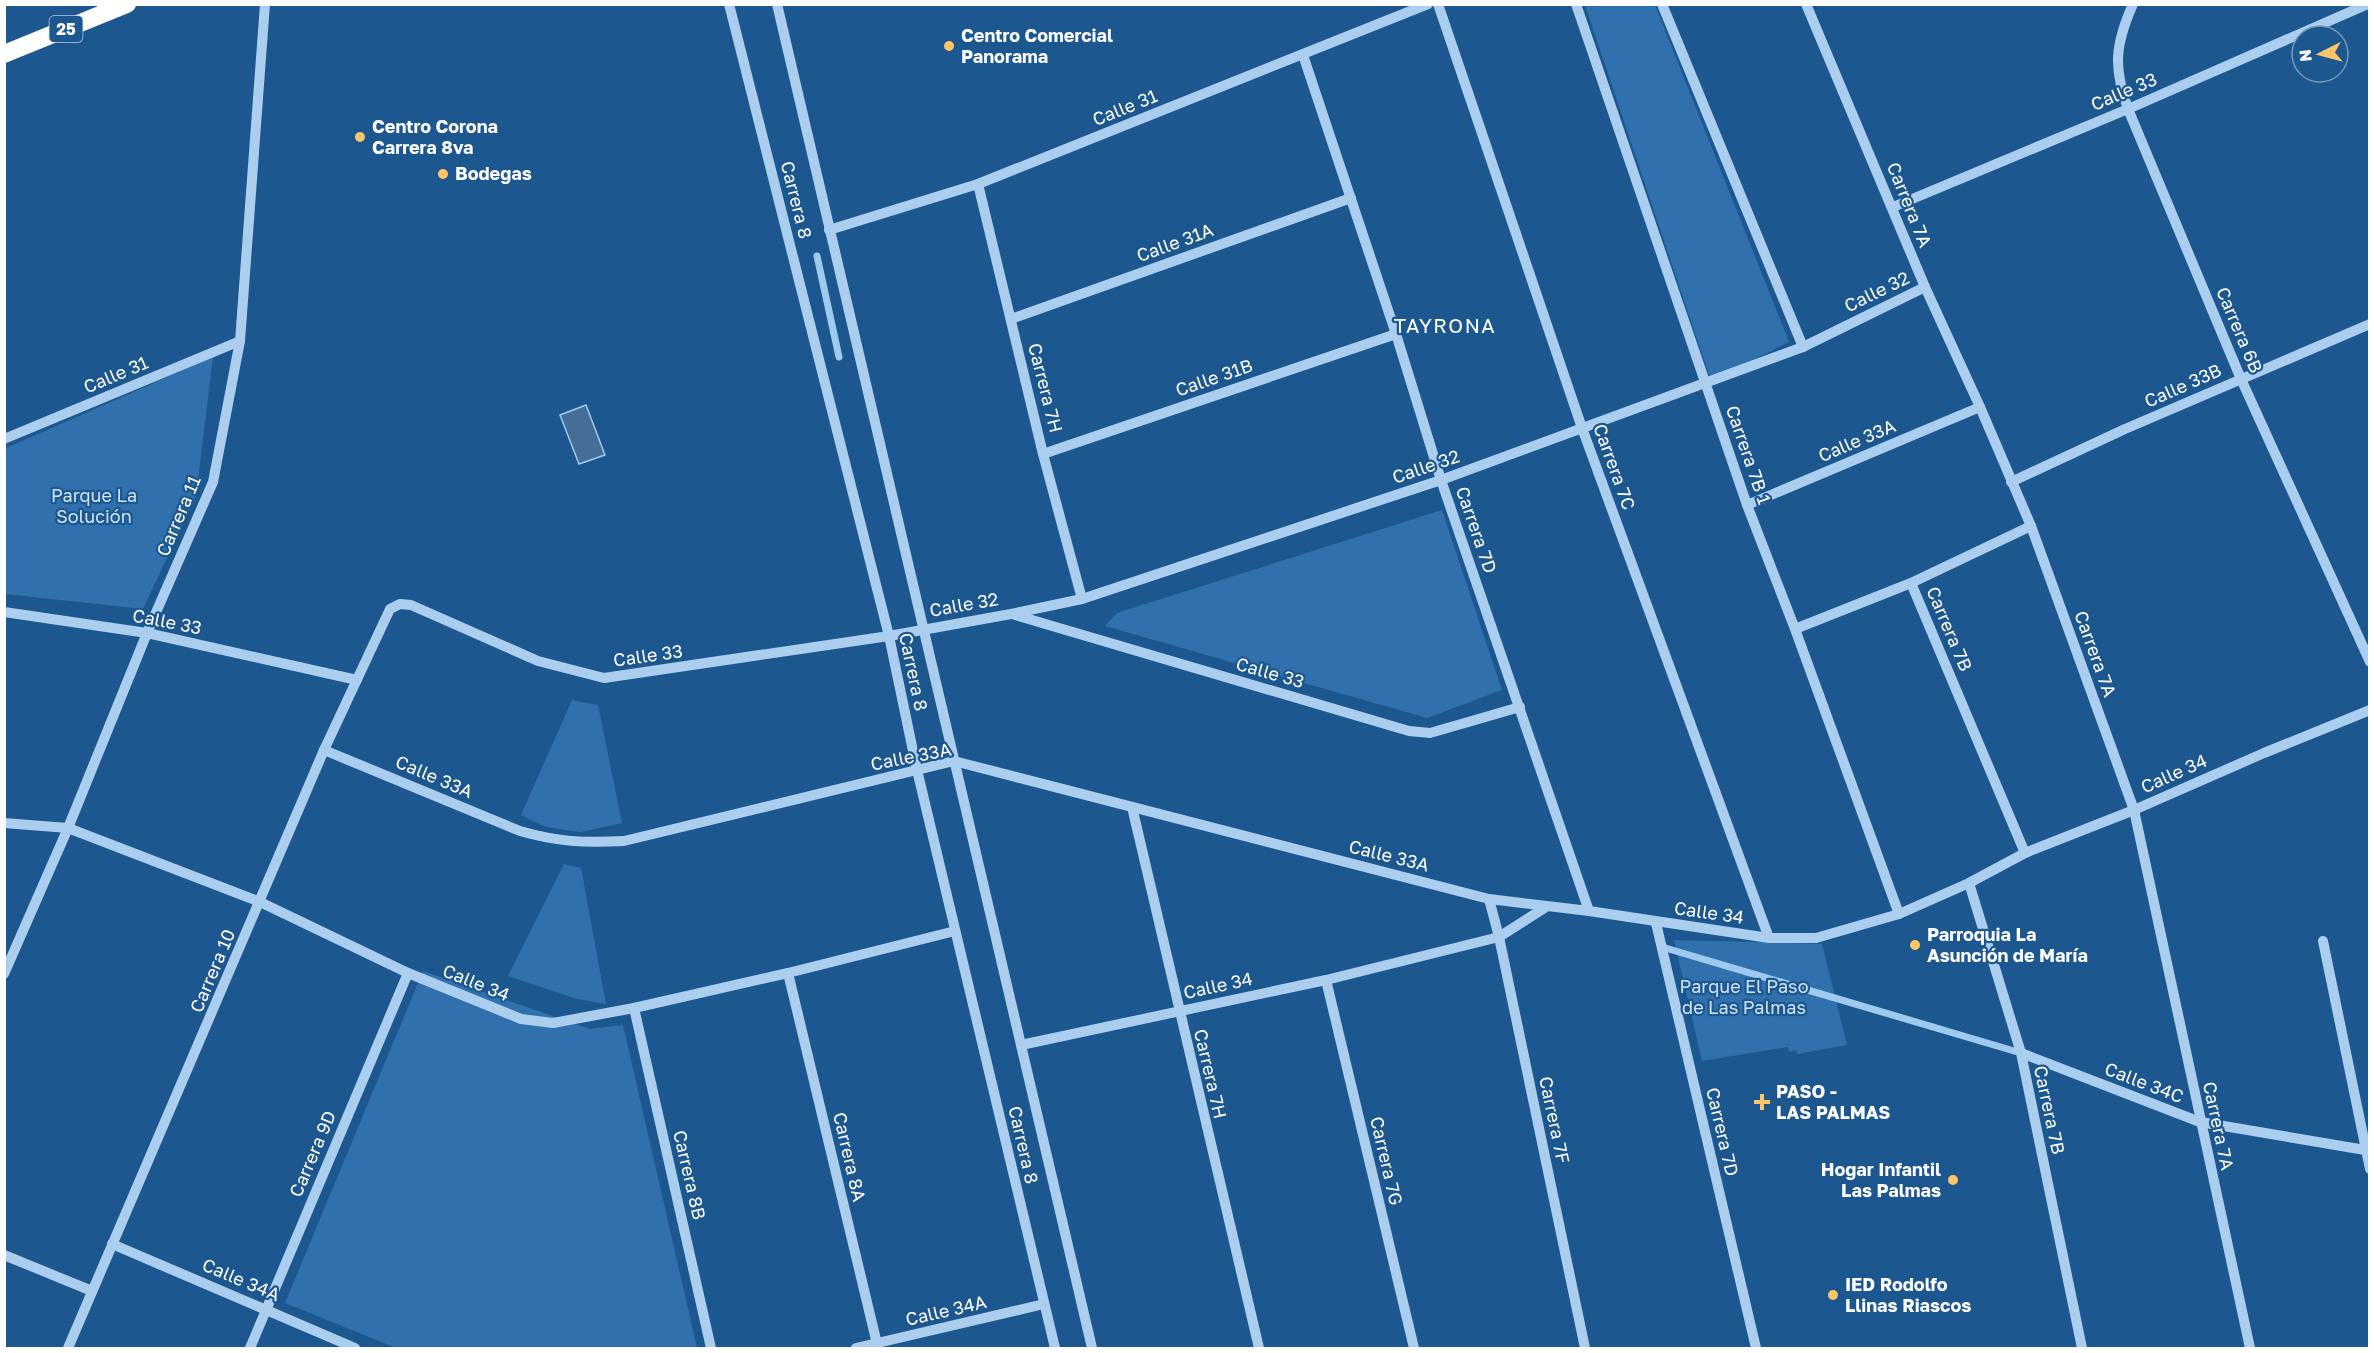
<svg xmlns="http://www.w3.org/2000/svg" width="2374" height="1353" font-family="'Golos Text',sans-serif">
<rect width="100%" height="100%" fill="#1c578f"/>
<!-- green -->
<g fill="#3071ad">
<path d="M1585 5H1655L1789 342 1711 381Z"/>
<path d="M213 357 196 496 143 609 5 594 4 449Z"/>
<path d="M1442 510 1502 690 1427 718 1105 626 1117 613Z"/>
<path d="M572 700 598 705 622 823 581 832 546 827 521 815Z"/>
<path d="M564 864 581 868 606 1004 577 999 508 976Z"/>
<path d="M1674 940 1822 944 1847 1045 1797 1054 1796 1050 1789 1052 1788 1047 1702 1061Z"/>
<path d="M423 971 590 1029 623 1025 697 1348H396L285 1303Z"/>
</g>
<!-- water -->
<path fill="#446e96" stroke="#9ecaef" stroke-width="1.5" d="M586 405 605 455 579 464 560 415Z"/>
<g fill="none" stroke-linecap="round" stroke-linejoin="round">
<!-- stream -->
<g stroke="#9ecaef" stroke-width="7">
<path d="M817 256 839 357"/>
<path d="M1662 947 2021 1053"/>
</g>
<!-- minor -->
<g stroke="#abceee" stroke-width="10">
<path d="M729 4 889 636 917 770 1055 1348"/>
<path d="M777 4 1092 1348"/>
<path d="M1438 4 1582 428 1769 938"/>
<path d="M1576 4 1747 505 1795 629 1899 914"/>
<path d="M1662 4 1803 347"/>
<path d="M1806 4 1925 287 1980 407 2031 526 2134 810 2250 1348"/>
<path d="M2133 4C2115 45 2113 67 2128 109L2241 379 2370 662"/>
<path d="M1303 55 1396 334 1441 480 1589 911"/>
<path d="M978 184 1043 454 1082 599"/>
<path d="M1893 207 2128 109 2368 4"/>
<path d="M829 230 978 184 1428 4"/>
<path d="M1011 319 1351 198"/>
<path d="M4 439 240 341"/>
<path d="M1043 454 1396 334"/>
<path d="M2011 482 2125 429 2370 324"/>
<path d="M1747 505 1980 407"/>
<path d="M1911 583 2025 853"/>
<path d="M4 612 147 633 357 680"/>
<path d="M1015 615 1409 731 1430 733 1520 707"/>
<path d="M1795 629 1911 583 2031 526"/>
<path d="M324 750 520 831C558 842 584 843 624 841L954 761 1489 899 1589 911 1769 938H1816L1899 914 1969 883 2025 853 2134 810 2264 753 2370 710"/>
<path d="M1132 807 1259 1348"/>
<path d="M4 823 68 828 260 902 408 973 521 1019 553 1023 634 1008 788 973 955 931"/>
<path d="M1969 883 2021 1053 2082 1348"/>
<path d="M1489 899 1499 937 1585 1348"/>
<path d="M1656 923 1756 1348"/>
<path d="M2323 941 2370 1169"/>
<path d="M788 973 878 1348"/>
<path d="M4 974 68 828 147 633 213 482 240 341 265 4"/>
<path d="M1326 980 1414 1348"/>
<path d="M634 1008 711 1348"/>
<path d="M1021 1045 1326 980 1499 937 1546 907"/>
<path d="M2021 1053 2200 1122 2365 1150"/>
<path d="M112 1244 355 1348"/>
<path d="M4 1255 92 1291"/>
<path d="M68 1348 324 750 390 609 400 604 411 605 538 661 604 678 889 636 1011 614 1082 599 1441 480 1803 347 1925 287"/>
<path d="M250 1348 408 973"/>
<path d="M856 1348 1044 1304"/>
</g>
<!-- highway -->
<path stroke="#fff" stroke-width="18" d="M4 54 127 4"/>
</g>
<!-- markers -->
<g fill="#fdc769" stroke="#1c578f" stroke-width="2">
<circle cx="949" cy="46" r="6"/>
<circle cx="360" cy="137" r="6"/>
<circle cx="443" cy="174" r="6"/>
<circle cx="1915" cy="945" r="6"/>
<path d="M1759 1093h6v6h6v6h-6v6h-6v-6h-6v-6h6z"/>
<circle cx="1953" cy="1180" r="6"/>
<circle cx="1833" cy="1295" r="6"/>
</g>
<g text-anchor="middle" stroke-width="4.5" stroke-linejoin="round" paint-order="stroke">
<!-- shield labels -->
<rect fill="#1c578f" stroke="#bbcddd" stroke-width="1.5" x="49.5" y="16" width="33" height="26" rx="4.5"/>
<g font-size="16" font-weight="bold" fill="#fff">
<text x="66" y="35">25</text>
</g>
<!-- poi labels -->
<g font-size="18" font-weight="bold" fill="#fff" stroke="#1c578f" text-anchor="start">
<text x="961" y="42">Centro Comercial<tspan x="961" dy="21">Panorama</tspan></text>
<text x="372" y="133">Centro Corona<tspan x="372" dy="21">Carrera 8va</tspan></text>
<text x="455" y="180">Bodegas</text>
<text x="1927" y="941">Parroquia La<tspan x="1927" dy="21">Asunción de María</tspan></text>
<text x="1776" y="1098">PASO -<tspan x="1776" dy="21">LAS PALMAS</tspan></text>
<text x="1941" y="1176" text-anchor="end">Hogar Infantil<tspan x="1941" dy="21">Las Palmas</tspan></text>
<text x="1845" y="1291">IED Rodolfo<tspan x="1845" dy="21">Llinas Riascos</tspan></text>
</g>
<!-- street labels -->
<g font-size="18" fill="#fff" stroke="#1c578f">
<text transform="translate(2124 92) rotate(-23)" y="6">Calle 33</text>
<text transform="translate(1125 108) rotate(-22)" y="6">Calle 31</text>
<text transform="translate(796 200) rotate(76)" y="6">Carrera 8</text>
<text transform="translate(1909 205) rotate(68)" y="6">Carrera 7A</text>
<text transform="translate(1175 243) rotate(-20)" y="6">Calle 31A</text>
<text transform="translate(1877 292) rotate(-26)" y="6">Calle 32</text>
<text transform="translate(2239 330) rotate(67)" y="6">Carrera 6B</text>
<text transform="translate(116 375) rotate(-23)" y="6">Calle 31</text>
<text transform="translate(1214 378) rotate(-19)" y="6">Calle 31B</text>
<text transform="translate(2183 386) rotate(-24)" y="6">Calle 33B</text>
<text transform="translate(1045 388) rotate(76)" y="6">Carrera 7H</text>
<text transform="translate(1857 441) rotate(-23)" y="6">Calle 33A</text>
<text transform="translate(1748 455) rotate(71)" y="6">Carrera 7B 1</text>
<text transform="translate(1426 467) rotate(-19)" y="6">Calle 32</text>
<text transform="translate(1614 467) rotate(70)" y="6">Carrera 7C</text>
<text transform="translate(179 516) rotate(-67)" y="6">Carrera 11</text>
<text transform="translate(1476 530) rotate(71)" y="6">Carrera 7D</text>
<text transform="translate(964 605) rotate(-10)" y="6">Calle 32</text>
<text transform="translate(167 622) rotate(11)" y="6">Calle 33</text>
<text transform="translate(1949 629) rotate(67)" y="6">Carrera 7B</text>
<text transform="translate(2095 654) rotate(70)" y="6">Carrera 7A</text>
<text transform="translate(648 656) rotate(-8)" y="6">Calle 33</text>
<text transform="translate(913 672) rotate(78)" y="6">Carrera 8</text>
<text transform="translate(1270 673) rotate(16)" y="6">Calle 33</text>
<text transform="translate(911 757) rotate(-11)" y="6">Calle 33A</text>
<text transform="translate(2174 774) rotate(-24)" y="6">Calle 34</text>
<text transform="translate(434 777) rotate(23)" y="6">Calle 33A</text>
<text transform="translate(1389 856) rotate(14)" y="6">Calle 33A</text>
<text transform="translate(1709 913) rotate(8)" y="6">Calle 34</text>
<text transform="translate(213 971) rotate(-67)" y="6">Carrera 10</text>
<text transform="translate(476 983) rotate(22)" y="6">Calle 34</text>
<text transform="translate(1218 986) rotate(-12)" y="6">Calle 34</text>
<text transform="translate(1210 1074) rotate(77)" y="6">Carrera 7H</text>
<text transform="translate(2144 1083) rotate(21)" y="6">Calle 34C</text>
<text transform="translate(2049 1110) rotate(78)" y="6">Carrera 7B</text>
<text transform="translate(1554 1120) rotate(78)" y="6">Carrera 7F</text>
<text transform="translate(2218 1126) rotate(78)" y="6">Carrera 7A</text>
<text transform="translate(1722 1132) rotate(77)" y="6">Carrera 7D</text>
<text transform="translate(1023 1145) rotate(77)" y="6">Carrera 8</text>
<text transform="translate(313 1154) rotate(-67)" y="6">Carrera 9D</text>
<text transform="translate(849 1157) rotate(77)" y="6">Carrera 8A</text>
<text transform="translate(1386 1161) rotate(77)" y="6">Carrera 7G</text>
<text transform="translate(689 1175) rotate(77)" y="6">Carrera 8B</text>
<text transform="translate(241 1280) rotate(23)" y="6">Calle 34A</text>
<text transform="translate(946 1311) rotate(-13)" y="6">Calle 34A</text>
</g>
<!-- park labels -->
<g font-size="18" fill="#d1e6fa" stroke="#1c578f">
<text x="94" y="502">Parque La<tspan x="94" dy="21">Solución</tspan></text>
<text x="1744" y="993">Parque El Paso<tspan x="1744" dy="21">de Las Palmas</tspan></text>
</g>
<!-- neighbourhood labels -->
<g font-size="20" letter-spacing="1.5" fill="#fff" stroke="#1c578f">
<text x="1445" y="333">TAYRONA</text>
</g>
</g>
<!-- border -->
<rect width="2374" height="1353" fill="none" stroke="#ffffff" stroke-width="12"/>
<!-- north arrow -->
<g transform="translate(2320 54) rotate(264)"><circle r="28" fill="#1c578f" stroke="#779abc" stroke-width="1.5"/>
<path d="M0-4.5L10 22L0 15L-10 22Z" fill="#fdc769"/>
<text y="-9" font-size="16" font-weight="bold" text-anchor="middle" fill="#ffffff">N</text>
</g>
</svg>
